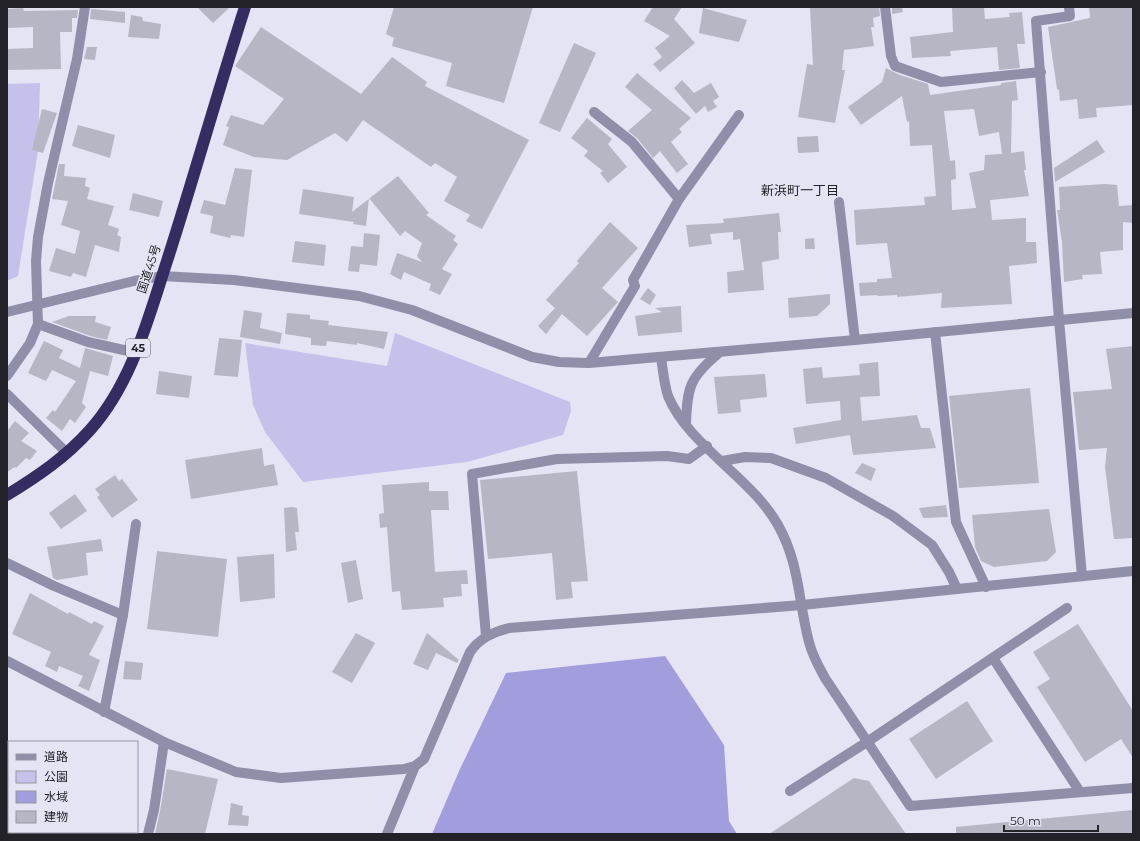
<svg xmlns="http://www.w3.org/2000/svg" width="1140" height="841" font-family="Montserrat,'Noto Sans JP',sans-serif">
<rect width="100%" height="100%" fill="#e5e4f4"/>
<!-- green -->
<g fill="#c4c2ea">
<path d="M40 83 38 151 18 276 7 281V84Z"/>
<path d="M395 333 570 402 571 411 563 435 467 462 303 482 265 432 253 405 245 343 387 366Z"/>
</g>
<!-- water -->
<path fill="#a29ddc" d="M665 656 724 745 729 821 737 834H432L460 769 506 673Z"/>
<!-- building -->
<g fill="#b6b6c5" fill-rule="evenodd">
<path d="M197 7H230L213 23Z"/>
<path d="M394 7H533L504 103 446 86 452 63 392 46 394 38 386 34Z"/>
<path d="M653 7H682L674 19 695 43 660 72 653 64 662 57 655 48 670 36 644 21Z"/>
<path d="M810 7H879L880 16 873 18 874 27H871L874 46 844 50 842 70H845L835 123 798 117 807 64 813 65Z"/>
<path d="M892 7H902L903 12 892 14Z"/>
<path d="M952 7H984L985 19 1010 17 1009 13 1022 12 1025 44H1017L1020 68 999 70 997 47 950 51 951 56 912 58 910 37 953 32Z"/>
<path d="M1089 7H1133V105L1096 108 1097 117 1079 119 1077 99 1060 101 1059 90 1057 89 1048 27 1090 18Z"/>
<path d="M23 8 24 11 78 10 77 18H72V32H60L61 69 7 70V49L33 48V27L7 28V9Z"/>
<path d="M703 8 747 20 739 42 699 33Z"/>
<path d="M91 9 125 12V23L90 19Z"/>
<path d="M131 15 142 17 143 21 161 24 159 39 128 37Z"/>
<path d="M261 27 361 94 392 57 427 82 425 86 529 140 482 229 466 221 470 215 444 201 457 177 435 163 431 167 363 120 347 142 335 133 287 160 254 157 223 145 229 127 226 126 231 115 263 125 284 99 235 66Z"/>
<path d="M574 43 596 53 560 132 539 123Z"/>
<path d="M87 47H97L95 60 84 59Z"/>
<path d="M886 68 900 75 928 84 930 95 1001 85V83L1016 81 1018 100 1012 101 1011 153 1024 151 1026 170H1024L1029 196 990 200 992 220 1026 218V242H1036L1037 263 1009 266 1012 304 941 308 942 293 897 297V295L878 296 877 295 860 296 859 283 877 282V279L892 278 887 243 856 245 854 210 925 205 924 197 936 196 932 145 910 146 909 121 907 122 902 96 861 125 848 107 882 82ZM974 109 979 136 999 132 1002 154 985 155 984 170 969 173 976 208 952 210 951 180 956 179 955 160 950 161 944 111Z"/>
<path d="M637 73 691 118 679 129 682 132 671 142 688 164 677 173 660 151 653 158 637 138 628 131 652 110 625 87Z"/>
<path d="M682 80 694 93 711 83 719 97 713 101 717 107 708 112 705 106 696 114 674 88Z"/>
<path d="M42 109 57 113 43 153 32 150Z"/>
<path d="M587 118 612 139 608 144 627 167 608 183 600 173 603 171 584 156 588 151 571 138Z"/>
<path d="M78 125 115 135 110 158 72 146Z"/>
<path d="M818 136 819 152 798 153 797 137Z"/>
<path d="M1097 140 1105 152 1055 182 1054 168Z"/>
<path d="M59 164H65L64 176 86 178 85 186 90 188 87 199 114 206 108 225 119 229 117 235 121 237 119 252 95 245 86 277 73 273 71 277 49 271 56 248 75 254 80 231 61 225 68 201 52 199Z"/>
<path d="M235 168 252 170 244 237 231 235 230 238 210 233 213 216 200 213 204 200 225 205Z"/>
<path d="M398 176 429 213 426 215 456 236 453 240 458 244 442 269 452 274 440 295 429 290 431 284 404 272 401 280 390 274 397 253 422 262 417 256 422 243 405 231 400 236 369 198 366 226 353 224 354 222 299 214 303 189 354 197 352 212Z"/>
<path d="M1105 184 1117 185 1119 206 1133 205V223L1123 222V250L1100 252 1102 274 1082 275 1083 279 1064 282 1062 242 1057 210H1060L1059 187Z"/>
<path d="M133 193 163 201 159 217 129 210Z"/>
<path d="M779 213 781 232H778L779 259 762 262 764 290 728 293 727 272 744 270 740 239 733 240V232L710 234 712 244 689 247 686 225 724 223 723 219Z"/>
<path d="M610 222 638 248 602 288 618 302 587 336 562 314 546 334 538 326 555 308 546 300 579 263 577 261Z"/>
<path d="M364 233 380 235 377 266 360 264 359 272 348 271 351 246 363 247Z"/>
<path d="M814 238 815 249H805V239Z"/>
<path d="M295 241 326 245 324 266 292 262Z"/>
<path d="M648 288 656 295 650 305 640 299Z"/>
<path d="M830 294V304L817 316 789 318 788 298Z"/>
<path d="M681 306 682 332 638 336 635 316 662 312 655 308Z"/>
<path d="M244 310 262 313 260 328 282 333 280 344 240 337Z"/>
<path d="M287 313 310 315V319L329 321 328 325 388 332 384 349 357 343V345L327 341 326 346 311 345V338L285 334Z"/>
<path d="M69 316H96L95 322 111 327 107 340 90 336 52 322Z"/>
<path d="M219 338 242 340 238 377 214 375Z"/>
<path d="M44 341 63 350 59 358 80 368 85 348 113 356 108 376 90 371 82 403 86 407 75 423 70 419 62 431 46 418 53 410 55 412 76 381 52 370 46 381 28 373Z"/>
<path d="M1133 346V538L1114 539 1105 467 1107 448 1079 450 1073 392 1112 389 1106 349Z"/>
<path d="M878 362 880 396 860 397 862 421 917 415 921 428H930L936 448 853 455 850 435 796 444 793 428 841 420 840 401 806 404 803 369 822 367 823 378 860 375 859 364Z"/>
<path d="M159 371 192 376 189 398 156 394Z"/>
<path d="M765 374 767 397 740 400 741 412 718 414 714 377Z"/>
<path d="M1030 388 1039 483 959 488 949 396Z"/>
<path d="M15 421 29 433 21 441 37 451 30 460 26 458 16 468 15 467 7 472V431Z"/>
<path d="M262 448 264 466 274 464 278 485 191 499 185 460Z"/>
<path d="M862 463 876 469 871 481 855 473Z"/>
<path d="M577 471 588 581 571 582 573 598 556 600 552 553 488 559 480 480Z"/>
<path d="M115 475 119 481 122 479 138 500 112 518 97 497 100 495 95 489Z"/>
<path d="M429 482V491H448L449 510H431L435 572 467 570 468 584H461L462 596 443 598 444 607 402 610 400 591 392 592 387 527 380 528 379 514 384 513 382 485Z"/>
<path d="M75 494 87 511 61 529 49 513Z"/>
<path d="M946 505 948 517 923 518 919 508Z"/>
<path d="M292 507 297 508 299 532H295L297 550 286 552 284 508Z"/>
<path d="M1049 509 1056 552 1047 561 994 567 981 561 975 547 972 515Z"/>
<path d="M101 539 103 551 86 553 88 575 57 580 53 578 47 547Z"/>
<path d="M157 551 227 559 218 637 147 629Z"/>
<path d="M274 554 275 598 240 602 237 557Z"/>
<path d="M356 560 363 599 348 603 341 563Z"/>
<path d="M30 593 68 614 69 612 92 624 94 621 104 626 89 655 100 660 89 691 78 686 83 676 59 666 57 672 45 666 51 652 12 634Z"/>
<path d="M1078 624 1133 711V758L1121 739 1085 762 1037 687 1050 679 1033 652Z"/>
<path d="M356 633 375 643 352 683 332 672Z"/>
<path d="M427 633 459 660 457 663 436 653 428 670 413 664Z"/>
<path d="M125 661 143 663 141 680 123 679Z"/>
<path d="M967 701 993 741 936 779 909 739Z"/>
<path d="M167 769 218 779 205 834H155L160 811Z"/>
<path d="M854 778 869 781 906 834H769Z"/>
<path d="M231 803 243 806 242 815 249 816 248 826 228 825Z"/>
<path d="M1133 810V834H956V827Z"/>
</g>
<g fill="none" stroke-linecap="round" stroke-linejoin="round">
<!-- minor -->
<g stroke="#908faa" stroke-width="10">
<path d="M885 7 891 56 895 66 941 82 1041 72"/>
<path d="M1069 7 1070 16 1036 21 1059 320 1082 576"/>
<path d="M594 112 632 142 679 199"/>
<path d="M839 202 855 340"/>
<path d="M7 312 134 281 162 276 234 280 359 296 412 310 532 357 559 362 589 363 855 340 1133 313"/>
<path d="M38 324 88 342 137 353"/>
<path d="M935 332 956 522 986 587"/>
<path d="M661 357C663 370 664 384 668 396 688 445 752 478 778 525 800 564 798 601 809 642 812 655 819 667 825 678L910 806 1133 788"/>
<path d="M589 363 635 286 633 280 679 199 739 115"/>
<path d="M7 376 30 343 38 324 36 261 38 237 48 183 77 59 85 7"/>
<path d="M7 394 67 453"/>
<path d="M686 424C687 387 690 377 719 353"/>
<path d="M722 461 745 457 771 458 826 478 893 516 932 545 949 572 957 589"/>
<path d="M7 563 54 586 123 615"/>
<path d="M486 636 472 474 557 459 667 456 689 459 707 446"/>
<path d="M993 658 1080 792"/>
<path d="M7 661 164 742 236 772 281 778 404 769 415 766 424 759 470 652C480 638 493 632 509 628L802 605 1133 571"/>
<path d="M104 712 123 615 136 524"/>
<path d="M790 791 867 742 1067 608"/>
<path d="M148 834 154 810 164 742"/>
<path d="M387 834 415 766"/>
</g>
<!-- highway -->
<path stroke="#352d62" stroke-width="12" d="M7 495C38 476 66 457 90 430 132 383 148 319 167 261 194 177 218 91 245 7"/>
</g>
<g text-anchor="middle" stroke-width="3" stroke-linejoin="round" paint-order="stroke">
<!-- shield labels -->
<rect fill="#e5e4f4" stroke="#5c5c65" stroke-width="1" x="126" y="339" width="24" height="18" rx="3"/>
<g font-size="11" font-weight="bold" fill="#222228">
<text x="138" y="352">45</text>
</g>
<!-- street labels -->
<g font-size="12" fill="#222228" stroke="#e5e4f4">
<text transform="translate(149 269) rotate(-72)" y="4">国道45号</text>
</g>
<!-- neighbourhood labels -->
<g font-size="13" fill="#222228" stroke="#e5e4f4">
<text x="800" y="195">新浜町一丁目</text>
</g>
</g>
<!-- border -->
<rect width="1140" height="841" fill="none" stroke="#222228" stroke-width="16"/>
<!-- legend -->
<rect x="8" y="741" width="130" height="92" fill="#e5e4f4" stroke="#9796a2"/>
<rect x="16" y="754" width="20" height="6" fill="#908faa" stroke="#9796a2"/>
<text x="44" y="761" font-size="12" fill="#222228">道路</text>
<rect x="16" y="771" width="20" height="12" fill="#c4c2ea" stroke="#9796a2"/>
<text x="44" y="781" font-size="12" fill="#222228">公園</text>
<rect x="16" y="791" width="20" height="12" fill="#a29ddc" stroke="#9796a2"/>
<text x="44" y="801" font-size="12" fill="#222228">水域</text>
<rect x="16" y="811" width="20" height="12" fill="#b6b6c5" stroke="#9796a2"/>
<text x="44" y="821" font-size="12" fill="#222228">建物</text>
<!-- scale -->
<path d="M1004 825v6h94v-6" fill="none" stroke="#222228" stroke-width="2"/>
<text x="1010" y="825" font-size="12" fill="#222228" stroke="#e5e4f4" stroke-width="3" paint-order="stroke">50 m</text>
</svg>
